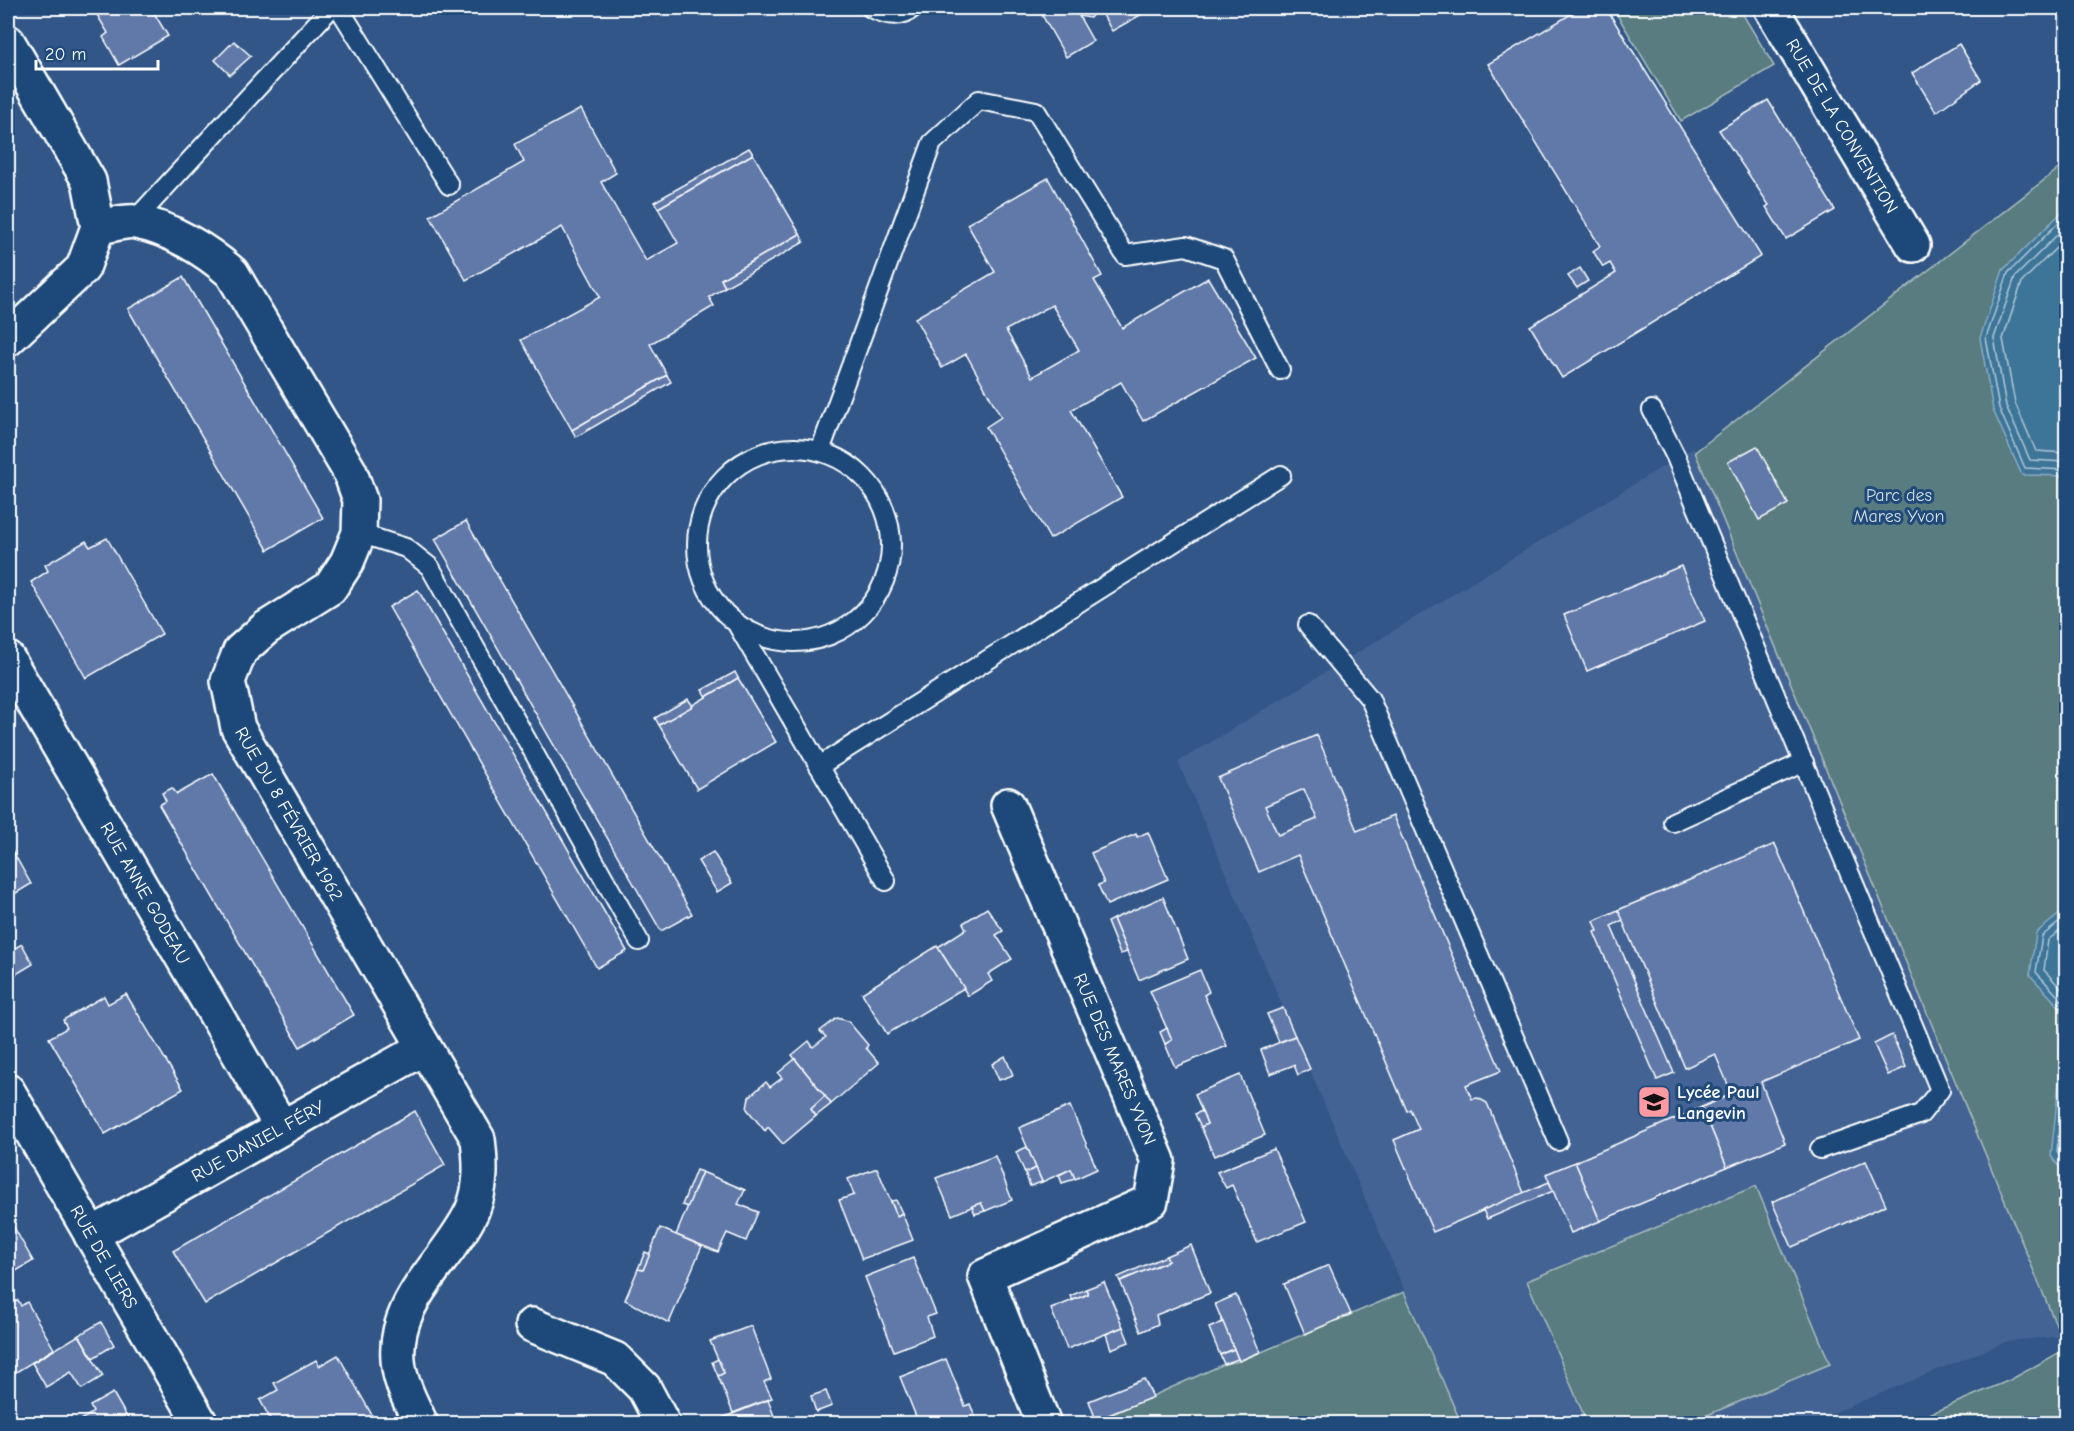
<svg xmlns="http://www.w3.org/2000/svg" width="2074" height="1431" font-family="'Comic Neue',sans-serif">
<rect width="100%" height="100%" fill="#315687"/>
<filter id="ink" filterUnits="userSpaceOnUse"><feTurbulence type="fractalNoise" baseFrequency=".0167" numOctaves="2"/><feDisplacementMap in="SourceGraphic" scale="12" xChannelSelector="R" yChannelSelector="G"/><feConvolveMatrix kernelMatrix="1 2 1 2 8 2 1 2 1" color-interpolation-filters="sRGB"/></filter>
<g filter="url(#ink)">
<!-- built -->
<path fill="#436393" d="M1693 448 1901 919 2066 1336 2008 1341 1809 1423H1461L1178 762Z"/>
<!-- green -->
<g fill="#587b80" stroke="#acbdc0" stroke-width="1.5">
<path d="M1613 8H1739L1774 66 1681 121Z"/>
<path d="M2066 163V1423H1908L2010 1380 2066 1349 1695 452Z"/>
<path d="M1756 1186 1830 1364 1688 1423H1587L1527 1281Z"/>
<path d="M1404 1292 1461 1423 1090 1424 1224 1364 1240 1361Z"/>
</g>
<!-- water -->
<g fill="#3e7599" stroke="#8bacc2" stroke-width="1.5">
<path d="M2066 208V476L2022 475 1993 410 1980 338 2003 270Z"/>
<path d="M2066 909V1014L2030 975 2036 933Z"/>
<path d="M2066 1024V1176L2051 1156 2059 1081 2061 1029Z"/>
</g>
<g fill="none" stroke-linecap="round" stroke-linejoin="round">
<!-- shore -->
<g stroke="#b2c8d6" stroke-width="1.5">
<path d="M2066 215 2008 273 1986 338 1999 408 2025 468 2066 470"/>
<path d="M2066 226 2015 277 1994 338 2006 406 2030 460 2066 462"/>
<path d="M2066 238 2022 282 2003 339 2015 403 2036 451 2066 453"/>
<path d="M2066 917 2042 936 2036 972 2066 1005"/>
<path d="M2066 926 2048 940 2044 970 2066 994"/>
<path d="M2066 1052 2057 1152 2066 1166"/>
</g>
</g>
<!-- building -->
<g fill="#6179a8" stroke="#fff" stroke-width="1.5" fill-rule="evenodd">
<path d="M93 8H151L168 36 119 65 103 37 108 33Z"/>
<path d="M1038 8H1098L1090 18 1079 16 1093 41 1066 57Z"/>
<path d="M1099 8H1153L1112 31Z"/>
<path d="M1581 8H1606L1761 256 1562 378 1530 326 1616 273 1610 263 1603 267 1593 251 1600 246 1488 64Z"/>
<path d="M234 41 251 56 230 75 215 60Z"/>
<path d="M1959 44 1981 80 1936 112 1912 73Z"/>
<path d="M1768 100 1835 210 1786 239 1766 207 1769 205 1719 130Z"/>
<path d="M581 109 616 173 601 182 646 261 678 243 658 208 753 154 800 234 721 279 725 287 709 297 714 306 650 344 667 375 572 430 521 340 600 297 562 227 466 280 430 216 524 162 515 144Z"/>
<path d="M749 148 753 154 658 208 654 202Z"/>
<path d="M8 161 16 176 8 181Z"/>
<path d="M1048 178 1102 276 1094 280 1122 328 1208 278 1256 358 1143 421 1121 382 1071 410 1122 497 1050 539 986 427 1001 417 966 354 942 368 915 318 995 272 967 224ZM1052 305 1079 350 1032 377 1006 330Z"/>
<path d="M800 234 804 242 725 287 721 279Z"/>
<path d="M1580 268 1588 281 1577 288 1568 276Z"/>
<path d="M183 277 323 518 268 550 128 309Z"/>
<path d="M667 375 671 382 576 437 572 430Z"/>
<path d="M1757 446 1788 504 1759 520 1728 462Z"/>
<path d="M466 521 692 914 661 931 435 539Z"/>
<path d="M107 538 162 634 86 678 31 582 48 571 45 565 86 541 90 547Z"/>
<path d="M1681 566 1705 621 1587 671 1564 615Z"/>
<path d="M418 590 627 951 597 968 389 607Z"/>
<path d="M735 672 738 678 706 697 702 690Z"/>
<path d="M738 678 776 742 697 789 659 725Z"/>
<path d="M688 699 693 706 659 725 655 718Z"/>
<path d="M1317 735 1357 831 1393 816 1501 1071 1466 1085 1472 1099 1478 1098 1487 1103 1524 1193 1433 1232 1394 1140 1419 1129 1410 1109 1407 1111 1298 855 1259 872 1218 778ZM1304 789 1317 819 1278 835 1265 806Z"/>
<path d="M213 774 354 1015 300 1047 159 805 166 801 162 793 172 788 177 794Z"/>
<path d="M1148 832 1168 879 1107 905 1098 885 1104 883 1091 853 1136 834 1137 837Z"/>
<path d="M8 843 31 884 8 898Z"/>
<path d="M1775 844 1859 1040 1761 1082 1785 1143 1727 1167 1702 1107 1732 1094 1715 1054 1685 1068 1618 910Z"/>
<path d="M713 852 732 883 717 892 698 861Z"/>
<path d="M1163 897 1188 959 1139 980 1113 919Z"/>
<path d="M987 908 1003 931 996 935 1012 959 988 974 992 981 968 996 938 947 966 929 963 923Z"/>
<path d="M1618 910 1623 920 1611 926 1674 1073 1657 1080 1594 932 1598 931 1594 921Z"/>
<path d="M1113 919 1127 952 1120 954 1107 922Z"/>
<path d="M22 944 33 964 13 976 8 966V952Z"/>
<path d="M937 946 964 988 887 1034 862 993Z"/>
<path d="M1200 970 1209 992 1204 995 1227 1046 1175 1067 1165 1044 1172 1040 1150 991Z"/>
<path d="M126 994 183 1089 105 1134 49 1038 67 1028 63 1020 104 996 108 1004Z"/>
<path d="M1283 1008 1295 1036 1279 1042 1267 1014Z"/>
<path d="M837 1018 848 1021 868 1045 866 1048 879 1063 831 1104 792 1055 809 1041 813 1047 826 1037 820 1031Z"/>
<path d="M1167 1028 1172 1040 1165 1044 1160 1032Z"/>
<path d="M1892 1035 1906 1067 1888 1075 1874 1044Z"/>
<path d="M1295 1036 1310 1069 1298 1075 1294 1065 1270 1074 1261 1050Z"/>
<path d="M1005 1056 1013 1075 999 1080 992 1064Z"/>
<path d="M795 1059 825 1096 811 1109 816 1116 783 1144 768 1127 765 1131 747 1109 749 1097 766 1082 770 1087 782 1078 778 1073Z"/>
<path d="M1240 1075 1265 1135 1214 1156 1201 1127 1207 1124 1195 1094Z"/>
<path d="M825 1096 831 1104 816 1116 811 1109Z"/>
<path d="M1070 1106 1097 1169 1075 1179 1071 1169 1042 1182 1019 1128Z"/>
<path d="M1702 1107 1727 1167 1600 1221 1575 1162Z"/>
<path d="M415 1111 445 1165 205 1304 173 1251Z"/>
<path d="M1202 1111 1207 1124 1201 1127 1195 1114Z"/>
<path d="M1027 1147 1036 1168 1025 1173 1016 1152Z"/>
<path d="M1274 1149 1306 1222 1257 1242 1232 1185 1226 1188 1217 1172Z"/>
<path d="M995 1156 1012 1200 985 1211 981 1203 952 1215 936 1178Z"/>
<path d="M1866 1161 1886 1205 1792 1247 1772 1202Z"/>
<path d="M1575 1162 1600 1221 1571 1233 1546 1174Z"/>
<path d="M877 1168 897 1216 902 1213 913 1240 862 1259 839 1200 854 1195 848 1179Z"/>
<path d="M1036 1168 1042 1182 1030 1186 1025 1173Z"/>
<path d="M1071 1169 1075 1179 1062 1183 1059 1175Z"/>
<path d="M696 1170 702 1172 688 1207 682 1205Z"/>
<path d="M702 1172 745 1190 738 1204 758 1212 746 1241 727 1233 718 1252 676 1235Z"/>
<path d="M1549 1182 1553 1191 1487 1219 1483 1210Z"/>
<path d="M896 1200 902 1213 897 1216 891 1201Z"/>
<path d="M981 1203 985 1211 975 1214 972 1206Z"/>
<path d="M11 1222 33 1261 8 1276V1224Z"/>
<path d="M660 1228 702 1246 669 1323 625 1300 638 1269 643 1270Z"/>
<path d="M1191 1245 1210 1293 1156 1315 1158 1324 1141 1332 1120 1281 1168 1261 1166 1256Z"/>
<path d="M645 1252 650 1254 643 1270 638 1269Z"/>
<path d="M1166 1256 1168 1261 1120 1281 1118 1277Z"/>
<path d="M913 1258 936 1314 927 1317 933 1336 894 1351 865 1277Z"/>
<path d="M1329 1265 1351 1314 1305 1334 1284 1284Z"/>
<path d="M1104 1282 1123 1327 1067 1349 1051 1309 1088 1294 1086 1289Z"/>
<path d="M1086 1289 1088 1294 1073 1300 1070 1296Z"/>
<path d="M1236 1295 1260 1352 1239 1361 1215 1304Z"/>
<path d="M18 1300 21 1306 27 1302 54 1349 8 1377V1306Z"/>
<path d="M101 1322 114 1345 93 1358 79 1335Z"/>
<path d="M1223 1322 1234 1349 1220 1355 1209 1328Z"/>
<path d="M751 1326 771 1379 764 1382 772 1398 733 1413 718 1376 724 1373 710 1341Z"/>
<path d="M1123 1327 1129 1342 1111 1349 1106 1334Z"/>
<path d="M79 1335 103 1376 82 1389 71 1372 46 1387 32 1363Z"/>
<path d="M1234 1349 1238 1359 1224 1364 1220 1355Z"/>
<path d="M338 1355 377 1424H273L260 1400 278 1390 274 1383 316 1360 319 1366Z"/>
<path d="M718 1359 724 1373 718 1376 712 1362Z"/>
<path d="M946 1359 965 1406 970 1404 978 1424H919L900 1377Z"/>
<path d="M1144 1379 1153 1397 1096 1420 1089 1401Z"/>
<path d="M826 1391 832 1406 816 1412 811 1396Z"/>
<path d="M113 1393 131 1424H75L93 1412 90 1406Z"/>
<path d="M768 1400 777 1424H724L722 1418Z"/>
</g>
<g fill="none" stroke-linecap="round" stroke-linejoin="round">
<!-- service casing -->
<g stroke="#fff" stroke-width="22">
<g id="service">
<path d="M339 8 449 185"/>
<path d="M871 8C885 15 900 19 913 8"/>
<path d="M134 221 331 8"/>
<path d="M1652 410 1676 457 1940 1090 1921 1114 1820 1149"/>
<circle cx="794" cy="545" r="97"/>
<path d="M820 451 932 143 979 100 1036 111 1125 255 1186 246 1224 259 1280 370"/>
<path d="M359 533 406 548 430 567 639 941"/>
<path d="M1308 625 1370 699 1558 1141"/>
<path d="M738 626 886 881"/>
<path d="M819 766 1281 475"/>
<path d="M1673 822 1804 762"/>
</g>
</g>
<!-- minor casing -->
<g stroke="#fff" stroke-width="38">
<g id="minor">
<path d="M1771 8 1913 245"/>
<path d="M8 42 89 181 98 227 83 268 8 339"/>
<path d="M98 227C109 226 125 220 136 222 170 228 206 250 232 273L350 472 360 500 359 533 347 562 330 588 266 628 240 651 228 681 238 728 478 1139C481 1164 482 1187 472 1211 447 1264 388 1302 399 1368 402 1388 413 1406 421 1424"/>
<path d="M8 659 282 1128"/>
<path d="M1008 805 1158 1161 1151 1201 985 1276 1044 1424"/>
<path d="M91 1235 424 1048"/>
<path d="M532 1325 615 1359 644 1388 663 1424"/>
</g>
</g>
<!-- tertiary casing -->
<g stroke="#fff" stroke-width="38">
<path id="tertiary" d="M8 1091 201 1424"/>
</g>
<!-- service -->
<use href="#service" stroke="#1f4a7a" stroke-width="18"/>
<!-- minor -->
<use href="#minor" stroke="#1f4a7a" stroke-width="33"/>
<!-- tertiary -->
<use href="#tertiary" stroke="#1f4a7a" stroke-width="33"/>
</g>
</g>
<!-- icons -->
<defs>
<g id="school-square" transform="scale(1.725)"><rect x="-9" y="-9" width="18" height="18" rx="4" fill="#ff9aa2" stroke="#1f4a7a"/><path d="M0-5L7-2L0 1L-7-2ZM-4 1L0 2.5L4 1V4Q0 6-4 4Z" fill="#111"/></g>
</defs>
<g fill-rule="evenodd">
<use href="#school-square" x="1654" y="1102"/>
</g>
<g text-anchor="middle" stroke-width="6" stroke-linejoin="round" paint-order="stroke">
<!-- street labels -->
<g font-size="18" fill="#fff" stroke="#1f4a7a">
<text transform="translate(1842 126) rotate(59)" y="6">RUE DE LA CONVENTION</text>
<text transform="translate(289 814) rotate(60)" y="6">RUE DU 8 FÉVRIER 1962</text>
<text transform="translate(145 893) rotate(60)" y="6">RUE ANNE GODEAU</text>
<text transform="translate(1115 1059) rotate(67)" y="6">RUE DES MARES YVON</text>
<text transform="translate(258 1141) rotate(-29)" y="6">RUE DANIEL FÉRY</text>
<text transform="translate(104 1257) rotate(60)" y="6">RUE DE LIERS</text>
</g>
<!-- park labels -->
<g font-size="18" fill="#d5dedf" stroke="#1f4a7a">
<text x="1899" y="501">Parc des<tspan x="1899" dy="21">Mares Yvon</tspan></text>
</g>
<!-- poi labels -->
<g font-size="18" font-weight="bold" fill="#fff" stroke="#1f4a7a" text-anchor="start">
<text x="1677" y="1098">Lycée Paul<tspan x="1677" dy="21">Langevin</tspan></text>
</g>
</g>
<!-- margin -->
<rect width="2074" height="1431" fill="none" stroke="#1f4a7a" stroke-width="30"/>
<rect x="15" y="15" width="2044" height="1401" fill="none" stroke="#fff" stroke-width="2" filter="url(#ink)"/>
<!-- scale -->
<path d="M36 60v9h122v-9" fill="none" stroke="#ffffff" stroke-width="3"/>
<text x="45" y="60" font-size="18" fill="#ffffff" stroke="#1f4a7a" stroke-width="4.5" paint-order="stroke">20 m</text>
</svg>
